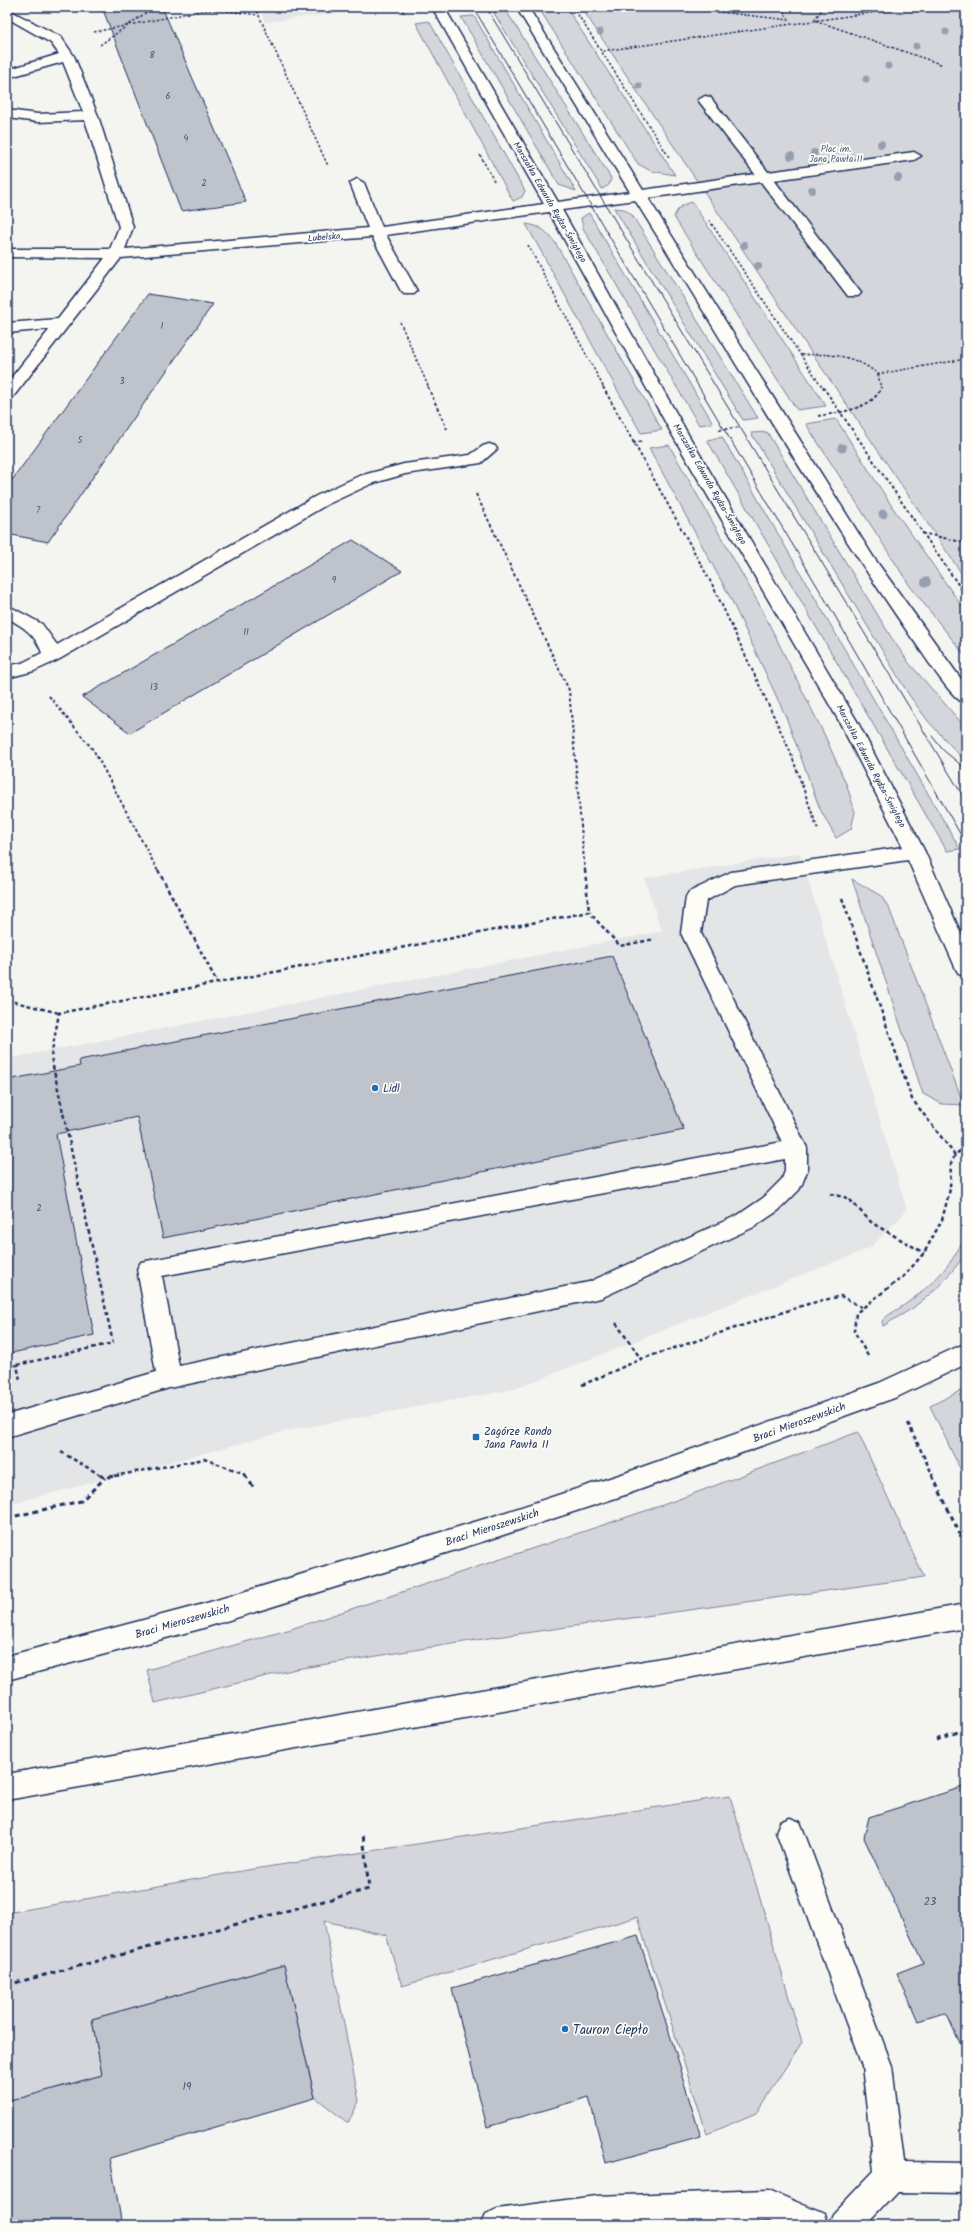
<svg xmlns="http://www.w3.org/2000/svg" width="973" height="2232" font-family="Kalam,sans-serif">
<rect width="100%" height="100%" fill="#f4f4f1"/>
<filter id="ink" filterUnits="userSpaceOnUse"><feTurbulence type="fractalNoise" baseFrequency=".025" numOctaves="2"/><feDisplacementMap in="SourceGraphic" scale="8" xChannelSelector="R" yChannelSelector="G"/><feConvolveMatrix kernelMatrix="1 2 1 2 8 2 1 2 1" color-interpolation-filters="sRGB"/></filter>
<g filter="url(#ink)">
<!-- built -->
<g fill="#e4e5e6">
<path d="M259 7H388L265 22Z"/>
<path d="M800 853 907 1210 870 1248 515 1389 291 1430 7 1505V1059L662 931 644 878Z"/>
</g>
<!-- green -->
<g fill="#d4d6db" stroke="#78829c">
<path d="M538 7H566L675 175 651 171 638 164Z"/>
<path d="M581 7H966V580L809 349Z"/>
<path d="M507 12 611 178 609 185 602 189 494 13Z"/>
<path d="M474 16 576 191 559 185 461 17Z"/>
<path d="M429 21 525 191 522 197 513 201 416 23Z"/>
<path d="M692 202 826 406 797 410 674 217C678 207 682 205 692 202Z"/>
<path d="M614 208 624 209 632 215 758 418 743 420Z"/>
<path d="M589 213 713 423 699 425 583 228 581 218Z"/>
<path d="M526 224C542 226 547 232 556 244L662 430 641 433Z"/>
<path d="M836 419 895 511 966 612V657L910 586 806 424Z"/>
<path d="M767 432 891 637 909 663 966 728V762L928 721 909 695 751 433Z"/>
<path d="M722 437 960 849 947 851 707 440Z"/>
<path d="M669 445 759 604 825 736 847 786 855 812 851 829 836 838 820 809 786 717 730 597 649 448Z"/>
<path d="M852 879 881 896 889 908 964 1105 942 1104 923 1094Z"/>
<path d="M966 1232V1254L940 1286 913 1308 883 1326 882 1321C889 1313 898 1310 907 1303 932 1285 956 1262 966 1232Z"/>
<path d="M966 1388V1481L930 1406Z"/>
<path d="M858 1432 924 1577 489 1638 296 1669 155 1703 147 1670 291 1629 663 1505Z"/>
<path d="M730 1796 802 2042 756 2113 707 2134 637 1917 402 1986 386 1935 324 1921 359 2101 348 2123 315 2097 284 1965 92 2019 102 2075 7 2102V1913L247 1870Z"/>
</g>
<!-- building -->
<g fill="#bfc3cc" stroke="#1b2f5e">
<path d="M102 7H162L246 202 181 211Z"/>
<path d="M148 294 213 304 48 542 7 534V487Z"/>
<path d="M353 540 402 571 130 733 82 697Z"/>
<path d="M612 956 684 1130 163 1238 137 1117 56 1134 94 1335 7 1354V1080L80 1066 79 1060Z"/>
<path d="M966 1786V2056L947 2015 944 2013 918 2021 897 1973 923 1963 864 1838 869 1817Z"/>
<path d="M638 1936 681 2069 680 2070 701 2137 606 2163 589 2097 487 2127 452 1988Z"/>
<path d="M284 1965 315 2098 110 2158 122 2225H7V2102L102 2075 92 2019Z"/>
</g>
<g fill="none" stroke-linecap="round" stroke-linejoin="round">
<!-- minor casing -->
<g stroke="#1b2f5e" stroke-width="3">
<g id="minor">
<path d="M432 7H444L558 202 630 192 516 7H528L643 190 755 174 698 100 705 96 710 97 768 172 914 152 921 156 914 160 774 180 861 293 858 296H848L761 182 648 198 874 558 966 686V704C951 700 922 651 911 637 813 495 726 346 635 200L562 210 689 436 857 721 925 852 966 945V977L959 974 956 969 908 860 735 885 706 901 701 933 807 1148V1171L802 1184 799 1190 779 1210 754 1227 601 1298 169 1388 7 1437V1415L156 1372 137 1269 141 1262 782 1142 681 933 686 897 689 892 731 872 903 847 839 721 673 436 549 212 386 235 417 291 414 294H404L401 291 372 237 121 258 13 397 7 399V383L50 329 7 333V323L58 319 105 258 7 257V249H110L119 227 85 120 38 122 7 118V110L38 114 83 112 63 62 7 78V70L59 54 51 43 7 18V9L61 37 74 56 98 116 133 227 125 249 368 228 350 183 357 179 364 183 382 227 544 204ZM785 1159V1171L782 1179 763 1198 738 1215 589 1282 179 1366 162 1276Z"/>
<path d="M489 444 495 446 497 449 481 463 405 474 371 484 328 504 58 660 34 671 7 678V666L22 663 42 653C36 635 24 627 7 618V605L42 624 57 645 316 496 359 476 404 464 470 455 483 446Z"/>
<path d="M790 1818 800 1822 804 1832 892 2066 904 2162 966 2163V2193L897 2192 866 2225H778L768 2221 658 2225H481L486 2214 497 2209 596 2196 769 2190 824 2214 828 2225 833 2214 874 2171 862 2066 776 1832 780 1822Z"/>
</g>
</g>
<!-- major casing -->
<g stroke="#1b2f5e" stroke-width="3">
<g id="major">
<path d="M966 1343V1364L897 1397 625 1495 491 1539 200 1629 7 1680V1656L200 1605 491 1517 625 1473 879 1383Z"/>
<path d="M966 1604V1628L7 1800V1774Z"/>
</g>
</g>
<!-- path-far3 -->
<g stroke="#1b2f5e" stroke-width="1.5" stroke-dasharray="2.5 2" stroke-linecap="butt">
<path d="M255 7 328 166"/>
<path d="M400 7 404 13"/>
<path d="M573 7 669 157"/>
<path d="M676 7 789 20"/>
<path d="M781 7 789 20"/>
<path d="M824 7 814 20 943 65"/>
<path d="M206 10 211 7"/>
<path d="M94 32 205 10H222L258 15"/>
<path d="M100 45 154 7"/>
<path d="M603 51 911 7"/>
<path d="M480 155 494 181"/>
<path d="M709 220 823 388"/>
<path d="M528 245 604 388"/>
<path d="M400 322 429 388"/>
<path d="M801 355C830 353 855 355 878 374L966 359"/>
<path d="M878 374 881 388"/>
</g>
<!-- path-far2 -->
<g stroke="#1b2f5e" stroke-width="2" stroke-dasharray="3 2.5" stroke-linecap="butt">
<path d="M428 387 447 429"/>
<path d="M603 387 713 586 790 751 818 830"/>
<path d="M823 387 966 596"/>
<path d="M818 416C837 413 875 409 881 387"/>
<path d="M719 430 740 427"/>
<path d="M633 443 643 441"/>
<path d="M476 494 569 690 585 871"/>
<path d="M922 533 966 543"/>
<path d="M49 696 94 751 158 871"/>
</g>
<!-- path-far1 -->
<g stroke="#1b2f5e" stroke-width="2.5" stroke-dasharray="4 3" stroke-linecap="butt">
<path d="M158 870 218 984"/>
<path d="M585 870 589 912"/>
<path d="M842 898 912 1099 955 1155"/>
<path d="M7 1000 59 1013"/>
<path d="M830 1194 848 1198 872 1223 924 1253"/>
<path d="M616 1323 641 1359"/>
<path d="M868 1356 854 1331 856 1313 904 1276 924 1253 942 1220 950 1189 951 1164 955 1155 966 1146"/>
<path d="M17 1365 113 1343 51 1057 59 1013 589 912 620 946 655 939"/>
<path d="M7 1367 17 1365 20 1380"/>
<path d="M582 1385 641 1359 808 1304 841 1296 861 1307"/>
<path d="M908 1423 933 1476"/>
<path d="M61 1452 102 1476"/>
<path d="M114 1476 204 1459 243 1473 245 1476"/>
</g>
<!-- path -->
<g stroke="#1b2f5e" stroke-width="3" stroke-dasharray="5 4" stroke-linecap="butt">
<path d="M100 1475 105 1478 119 1475"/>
<path d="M245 1475 254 1488"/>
<path d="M932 1475 966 1547"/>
<path d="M7 1518 81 1501 105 1478"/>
<path d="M936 1740 966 1729"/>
<path d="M7 1985 369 1889 363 1834"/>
</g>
<!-- minor -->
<use href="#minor" fill="#fdfcf7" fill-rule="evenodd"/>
<!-- major -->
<use href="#major" fill="#fdfcf7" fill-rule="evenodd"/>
<!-- tram -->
<g stroke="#1b2f5e" stroke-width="1">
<path d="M473 7 835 616 966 844"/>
<path d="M486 7 966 801"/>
<path d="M932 736 943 750 966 769"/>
</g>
</g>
<!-- trees -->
<g fill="#969fb1">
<circle cx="600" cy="32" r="3.5"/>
<circle cx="946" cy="32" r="3.5"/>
<circle cx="916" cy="46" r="3.5"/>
<circle cx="888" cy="66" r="3.5"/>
<circle cx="866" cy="79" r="3.5"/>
<circle cx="639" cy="86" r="3.5"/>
<circle cx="881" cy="144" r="4"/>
<circle cx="814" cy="153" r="4"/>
<circle cx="791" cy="156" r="4"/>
<circle cx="898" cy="178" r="4"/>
<circle cx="812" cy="190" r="4"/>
<circle cx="744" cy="245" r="4"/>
<circle cx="758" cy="266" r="4"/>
<circle cx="842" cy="448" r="4.5"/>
<circle cx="883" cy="514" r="4.5"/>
<circle cx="926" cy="582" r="5"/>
</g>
</g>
<!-- markers -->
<g fill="#1f6fb2" stroke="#fdfcf7" stroke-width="1.5">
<circle cx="375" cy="1088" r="4"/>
<rect x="472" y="1433" width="8" height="8" rx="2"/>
<circle cx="565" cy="2029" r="4"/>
</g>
<g text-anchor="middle" stroke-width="3.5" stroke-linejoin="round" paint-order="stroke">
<!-- number labels -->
<g font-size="9" fill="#44547a">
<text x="152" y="58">8</text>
<text x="168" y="99">6</text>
<text x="186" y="141">4</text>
<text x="204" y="186">2</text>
<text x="162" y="329">1</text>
<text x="122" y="384">3</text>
<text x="80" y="443">5</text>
<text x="38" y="513">7</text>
<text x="334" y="583">9</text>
<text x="246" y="635">11</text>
<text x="154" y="690">13</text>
<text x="39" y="1211">2</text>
</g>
<!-- far-park labels -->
<g font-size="9" fill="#49597d" stroke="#fdfcf7">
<text x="836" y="152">Plac im.<tspan x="836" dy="10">Jana Pawła II</tspan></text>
</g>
<!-- far-street labels -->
<g font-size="9" fill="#1b2f5e" stroke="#fdfcf7">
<text transform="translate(550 202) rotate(60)" y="3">Marszałka Edwarda Rydza-Śmigłego</text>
<text transform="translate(324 237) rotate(-5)" y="3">Lubelska</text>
<text transform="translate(710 484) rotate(60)" y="3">Marszałka Edwarda Rydza-Śmigłego</text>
<text transform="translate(871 766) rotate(62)" y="3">Marszałka Edwarda Rydza-Śmigłego</text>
</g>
<!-- poi labels -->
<g font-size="11" fill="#1b2f5e" stroke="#fdfcf7" text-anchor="start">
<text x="383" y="1092">Lidl</text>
<text x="484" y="1435">Zagórze Rondo<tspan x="484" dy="13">Jana Pawła II</tspan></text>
</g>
<!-- street labels -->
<g font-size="11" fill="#1b2f5e" stroke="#fdfcf7">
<text transform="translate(799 1422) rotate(-20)" y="4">Braci Mieroszewskich</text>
<text transform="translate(492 1527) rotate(-18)" y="4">Braci Mieroszewskich</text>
<text transform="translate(182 1621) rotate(-16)" y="4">Braci Mieroszewskich</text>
</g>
<!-- near-number labels -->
<g font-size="11" fill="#44547a">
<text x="930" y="1905">23</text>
<text x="187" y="2090">19</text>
</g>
<!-- near-poi labels -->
<g font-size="13" fill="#1b2f5e" stroke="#fdfcf7" text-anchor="start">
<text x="573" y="2034">Tauron Ciepło</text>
</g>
</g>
<!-- margin -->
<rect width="973" height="2232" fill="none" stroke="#fdfcf7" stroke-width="24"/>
<rect x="12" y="12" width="949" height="2208" fill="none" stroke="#1b2f5e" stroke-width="1.5" filter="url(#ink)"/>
</svg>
